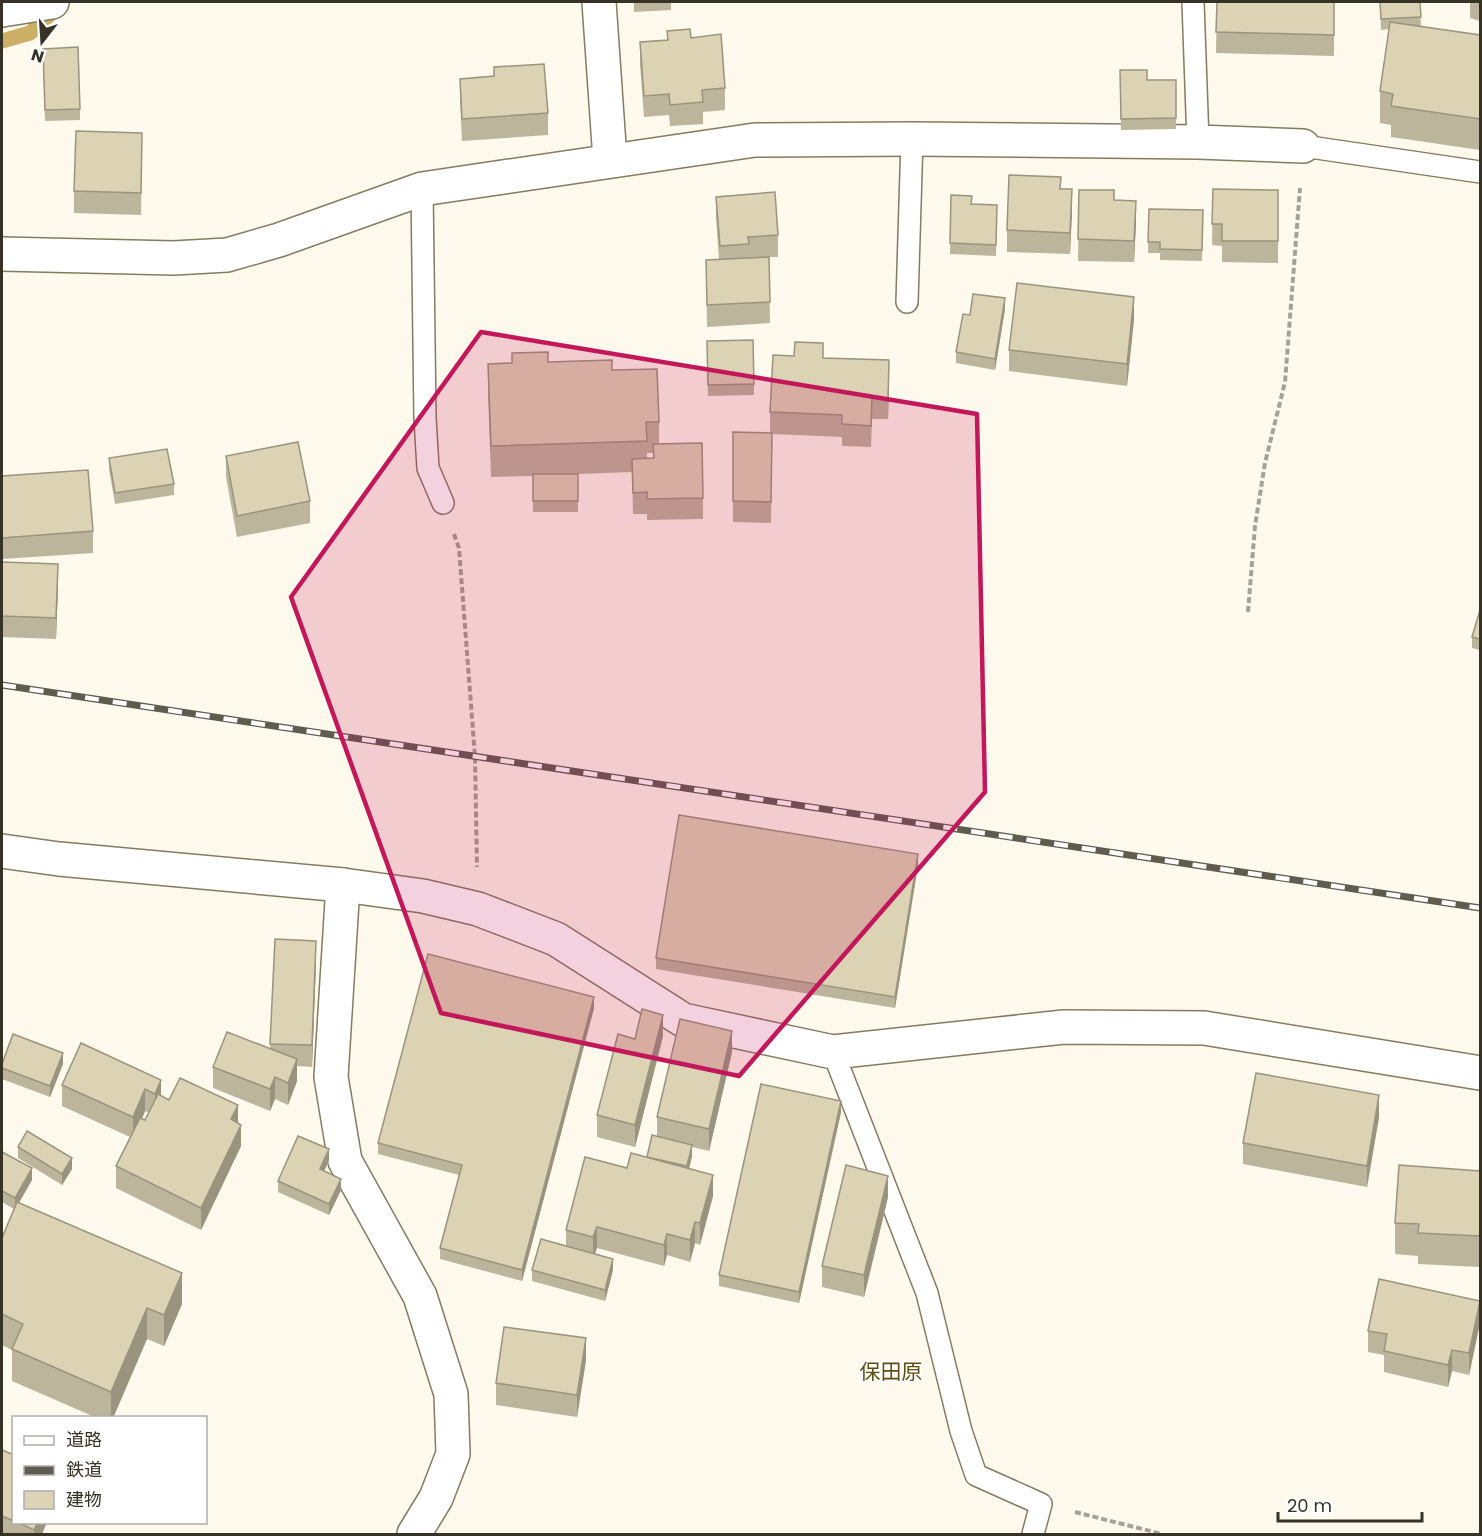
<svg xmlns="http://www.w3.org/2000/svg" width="1482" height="1536" font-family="Poppins,'Noto Sans JP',sans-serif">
<rect width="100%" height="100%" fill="#fef9ed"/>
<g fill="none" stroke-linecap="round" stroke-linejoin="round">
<!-- stream -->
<path stroke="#caaf65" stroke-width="15" d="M2 41 30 33 57 8"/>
<!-- service casing -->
<g stroke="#857b60" stroke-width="24">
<g id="service">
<path d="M1193 2 1198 142"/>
<path d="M1303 146 1480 172"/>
<path d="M422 189 425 418 428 468 443 503"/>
<path d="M907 302 912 139"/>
<path d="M833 1052 927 1293 961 1431 976 1475 1041 1504 1033 1534"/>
</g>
</g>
<!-- minor casing -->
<g stroke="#857b60" stroke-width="36">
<g id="minor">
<path d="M599 2 610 160"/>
<path d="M2 10 52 2"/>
<path d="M2 254 174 258 227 255 279 240 422 189 755 140 912 139 1198 142 1303 146"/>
<path d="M2 851 59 859 343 885 423 896 478 909 556 939 683 1020 833 1052 1064 1027 1204 1028 1480 1073"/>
<path d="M343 885 331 1077 345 1161 420 1296 451 1394 453 1454 436 1498 414 1534"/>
</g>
</g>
<!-- path -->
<g stroke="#a6a195" stroke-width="4" stroke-dasharray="6 3" stroke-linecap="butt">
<path d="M454 534 459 548 475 757 477 867"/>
<path d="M1248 612 1255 526 1265 463 1285 382 1300 188"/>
<path d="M1075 1512 1162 1534"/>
</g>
<!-- service -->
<use href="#service" stroke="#fff" stroke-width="21"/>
<!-- minor -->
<use href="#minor" stroke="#fff" stroke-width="33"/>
<!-- rail casing -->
<g stroke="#5f5b4f" stroke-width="7">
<path id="rail" d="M2 685 1480 908"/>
</g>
<!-- rail -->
<use href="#rail" stroke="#fff" stroke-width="4.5" stroke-dasharray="14" stroke-linecap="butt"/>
</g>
<!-- wall -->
<g fill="#bdb59b" fill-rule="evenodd">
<path d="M634 2H671V10L634 12Z"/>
<path d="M1217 2H1334V56L1216 53Z"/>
<path d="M1380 2H1420L1421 27 1480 35V150L1391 137V125L1380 123V91L1389 29 1381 30Z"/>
<path d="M1470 2H1480V21L1470 18Z"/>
<path d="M667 31 691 38 725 88V110L703 112V124L670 126 669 115 644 117 640 64V42L667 40Z"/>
<path d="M43 60 80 109V120L45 121Z"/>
<path d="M494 67 548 113V135L462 141 460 100V79L494 76Z"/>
<path d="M1120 70 1147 80H1176V129L1121 130Z"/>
<path d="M142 155 141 215 74 213V191Z"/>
<path d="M1061 189 1072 211 1070 254 1007 252V230Z"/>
<path d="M1213 189 1278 190V263L1222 262V246L1212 245Z"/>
<path d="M1079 190 1114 200 1136 223 1134 262 1078 261Z"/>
<path d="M951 195 972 204 997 205 996 256 950 254Z"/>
<path d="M716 197 778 235V257H769L770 323 707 327 706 260 719 259 716 218Z"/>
<path d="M1149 209 1203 210 1202 261 1160 260V253H1148Z"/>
<path d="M1005 309 995 370 956 363V352L970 315Z"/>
<path d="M1134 319 1127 386 1009 371V350Z"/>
<path d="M707 341 754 384V395L708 396Z"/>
<path d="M823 358 889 381 888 419H872L871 447 842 446V437L772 434 771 523 733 522V501L770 433V412Z"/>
<path d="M548 362 612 370 659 422V444L703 498V519L647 520V514H633L632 472 578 474V512H533V476L491 477 488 395V364ZM647 453H653V458L647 459Z"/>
<path d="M226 456 310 501V523L237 537 226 477Z"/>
<path d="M109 458 174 484V495L115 504 109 469Z"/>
<path d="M2 476 93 531V553L2 559Z"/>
<path d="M2 562 58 586 56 639 2 637Z"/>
<path d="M1480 610V650L1472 648V637Z"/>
<path d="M918 865 895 1008 656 969V958Z"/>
<path d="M275 939 316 963 312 1067 297 1066V1081L288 1105 275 1099 270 1111 213 1088V1067L270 1049Z"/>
<path d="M594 1008 522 1281 440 1259V1248L459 1175 378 1154V1143Z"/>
<path d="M663 1036 635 1147 597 1137V1115L635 1039Z"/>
<path d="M81 1043 161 1096 169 1100 238 1123 241 1146 201 1230 116 1188V1166L130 1137 62 1106V1085ZM145 1111 149 1113 145 1120 142 1119Z"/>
<path d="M732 1052 709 1151 692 1147V1156L689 1168 713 1196 700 1245 695 1243 690 1262 667 1255 664 1266 597 1248 595 1254 613 1270 605 1301 532 1281V1270L566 1246V1230L627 1168 647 1157 657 1136V1117Z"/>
<path d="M2 1064H63L50 1097 2 1079Z"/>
<path d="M841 1112 799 1303 719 1286V1275Z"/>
<path d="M1379 1117 1367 1187 1243 1164V1143Z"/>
<path d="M18 1147 72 1169 62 1185 18 1158Z"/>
<path d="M2 1152 32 1180 19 1203 182 1304 164 1346 147 1339 113 1418H97L12 1381V1350L2 1345V1238L14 1209 2 1202Z"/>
<path d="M329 1160 324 1171 341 1190 329 1215 278 1192V1181Z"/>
<path d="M1480 1171V1267L1418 1264V1256L1395 1254V1223Z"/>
<path d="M888 1197 864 1297 822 1287V1266Z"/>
<path d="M1480 1323 1469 1375 1452 1371 1448 1387 1384 1372V1355L1368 1352V1331Z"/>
<path d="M586 1360 577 1417 496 1405V1383Z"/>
<path d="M2 1450 14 1455V1522H47L42 1534H2Z"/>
</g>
<!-- shaded-wall -->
<g fill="#9a937e">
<path d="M1072 189V211L1070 254V233Z"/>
<path d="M1136 201V223L1134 262V241Z"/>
<path d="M1134 297V319L1127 386V364Z"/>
<path d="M1005 298V309L995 370V359Z"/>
<path d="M889 360V381L888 419V398Z"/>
<path d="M58 564V586L56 639V618Z"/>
<path d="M918 854V865L895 1008V997Z"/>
<path d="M316 941V963L312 1067V1045Z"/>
<path d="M594 997V1008L522 1281V1270Z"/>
<path d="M663 1015V1036L635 1147V1125Z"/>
<path d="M732 1031V1052L709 1151V1129Z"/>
<path d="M63 1053V1064L50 1097V1086Z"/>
<path d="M297 1059V1081L288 1105V1083Z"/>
<path d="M275 1077V1099L270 1111V1089Z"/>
<path d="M161 1080V1102L155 1116V1094Z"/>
<path d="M145 1089V1111L133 1139V1117Z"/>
<path d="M1379 1095V1117L1367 1187V1166Z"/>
<path d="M841 1101V1112L799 1303V1292Z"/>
<path d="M238 1105V1127L231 1119Z"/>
<path d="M241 1125V1146L201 1230V1208Z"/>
<path d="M692 1145V1156L687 1177V1166Z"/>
<path d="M329 1149V1160L320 1180V1169Z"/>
<path d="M72 1158V1169L62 1185V1174Z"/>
<path d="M32 1168V1180L15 1209V1198Z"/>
<path d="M713 1175V1196L700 1245V1223Z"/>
<path d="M888 1176V1197L864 1297V1275Z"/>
<path d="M341 1179V1190L329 1215V1204Z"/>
<path d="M695 1222V1243L690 1262V1240Z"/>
<path d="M597 1227V1248L593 1259V1237Z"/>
<path d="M667 1234V1255L664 1266V1245Z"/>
<path d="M613 1259V1270L605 1301V1290Z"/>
<path d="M182 1273V1304L164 1346V1315Z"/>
<path d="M1480 1301V1323L1469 1375V1353Z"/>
<path d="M147 1308V1339L113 1418H111V1392Z"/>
<path d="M586 1338V1360L577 1417V1395Z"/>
<path d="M1452 1350V1371L1448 1387V1365Z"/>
<path d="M38 1522H47L42 1534H34V1530Z"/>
</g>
<!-- building -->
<g fill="#dcd2b4" stroke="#9a937e" stroke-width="1.5">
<path d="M1217 2H1334V35L1216 32Z"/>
<path d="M1380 2H1420L1421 17 1381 19Z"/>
<path d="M1390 22 1480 35V119L1391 106 1393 94 1380 91Z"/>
<path d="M690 29 691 38 721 34 725 88 702 90 703 102 670 105 669 94 644 96 640 42 668 40 667 31Z"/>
<path d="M78 47 80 109 45 110 43 49Z"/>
<path d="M544 64 548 113 462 119 460 79 494 76V67Z"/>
<path d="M1120 70H1147V80H1176V118L1121 119Z"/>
<path d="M76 131 142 133 141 193 74 191Z"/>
<path d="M1009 175 1061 177 1060 189H1072L1070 233 1007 230Z"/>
<path d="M1213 189 1278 190V241H1222V224H1212Z"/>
<path d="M1079 190H1114V200L1136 201 1134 241 1078 239Z"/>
<path d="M775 192 778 235 748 237 749 244 720 246 716 197Z"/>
<path d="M951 195 972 196 971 204 997 205 996 245 950 243Z"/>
<path d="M1149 209 1203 210 1202 250 1160 249V242H1148Z"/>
<path d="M769 257 770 302 707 305 706 260Z"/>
<path d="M1017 283 1134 297 1127 364 1009 350Z"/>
<path d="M973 294 1005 298 995 359 956 352 963 314 970 315Z"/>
<path d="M753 340 754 384 708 385 707 341Z"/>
<path d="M795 342 823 343V358L889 360 888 398H872L871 426 842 424V415L770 412 773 355 794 356Z"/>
<path d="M548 352V362L612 360V370L657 369 659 422H646L647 441 491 446 488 364 512 363V353Z"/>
<path d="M733 432 772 433 771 502 733 501Z"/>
<path d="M298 442 310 501 237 516 226 456Z"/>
<path d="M702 443 703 498 647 499V492L633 493 632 459 654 458 653 444Z"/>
<path d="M167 449 174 484 115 493 109 458Z"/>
<path d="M88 470 93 531 2 538V476Z"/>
<rect x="533" y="474" width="45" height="27"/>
<path d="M2 562 58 564 56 618 2 616Z"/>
<path d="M1480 610V639L1472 637Z"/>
<path d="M679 815 918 854 895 997 656 958Z"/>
<path d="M275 939 316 941 312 1045 270 1044Z"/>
<path d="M428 954 594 997 522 1270 440 1248 462 1165 378 1143Z"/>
<path d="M642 1009 663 1015 635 1125 597 1115 618 1034 635 1039Z"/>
<path d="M680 1019 732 1031 709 1129 657 1117Z"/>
<path d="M227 1032 297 1059 288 1083 275 1077 270 1089 213 1067Z"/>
<path d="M13 1034 63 1053 50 1086 2 1068V1064Z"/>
<path d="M81 1043 161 1080 155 1094 145 1089 133 1117 62 1085Z"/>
<path d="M1256 1073 1379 1095 1367 1166 1243 1143Z"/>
<path d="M180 1078 238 1105 231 1119 241 1125 201 1208 116 1166 140 1118 145 1120 158 1094 169 1100Z"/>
<path d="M761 1084 841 1101 799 1292 719 1275Z"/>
<path d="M27 1131 72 1158 62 1174 18 1147Z"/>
<path d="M652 1135 692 1145 687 1166 647 1157Z"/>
<path d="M298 1136 329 1149 320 1169 341 1179 329 1204 278 1181Z"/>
<path d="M2 1152 32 1168 15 1198 2 1191Z"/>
<path d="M631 1153 713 1175 700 1223 695 1222 690 1240 667 1234 664 1245 597 1227 593 1237 566 1230 585 1157 627 1168Z"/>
<path d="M846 1165 888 1176 864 1275 822 1266Z"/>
<path d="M1399 1165 1480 1171V1236L1418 1233 1419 1224 1395 1223Z"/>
<path d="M17 1202 182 1273 164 1315 147 1308 111 1392 12 1349 23 1324 2 1314V1238Z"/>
<path d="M541 1239 613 1259 605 1290 532 1270Z"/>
<path d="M1379 1279 1480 1301 1469 1353 1452 1350 1448 1365 1384 1351 1387 1334 1368 1331Z"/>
<path d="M504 1327 586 1338 577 1395 496 1383Z"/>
<path d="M2 1450 14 1455V1521L2 1516Z"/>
<path d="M17 1522H38L34 1530Z"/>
</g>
<!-- marked area -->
<path fill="#c2185b" fill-opacity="0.2" stroke="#c2185b" stroke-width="4.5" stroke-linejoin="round" d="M481 332 977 414 985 792 739 1076 441 1013 291 597Z"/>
<g text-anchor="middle" stroke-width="4.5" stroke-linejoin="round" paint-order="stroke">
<!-- quarter labels -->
<g font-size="21" fill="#604d0f" stroke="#fff">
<text x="891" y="1379">保田原</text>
</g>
</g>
<!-- border -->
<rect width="1482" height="1536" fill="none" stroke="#363226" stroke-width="6"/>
<!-- legend -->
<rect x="12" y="1416" width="195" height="108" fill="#ffffff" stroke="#afada8" stroke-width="1.5"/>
<rect x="24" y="1436" width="30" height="9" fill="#ffffff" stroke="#afada8" stroke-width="1.5"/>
<text x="66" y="1446" font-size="18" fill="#363226">道路</text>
<rect x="24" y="1466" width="30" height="9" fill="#5f5b4f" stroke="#afada8" stroke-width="1.5"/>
<text x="66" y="1476" font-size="18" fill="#363226">鉄道</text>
<rect x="24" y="1491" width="30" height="18" fill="#dcd2b4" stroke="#afada8" stroke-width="1.5"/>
<text x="66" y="1506" font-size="18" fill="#363226">建物</text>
<!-- north arrow -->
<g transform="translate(42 42) rotate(197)" stroke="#ffffff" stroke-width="4.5" paint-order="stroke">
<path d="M0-4.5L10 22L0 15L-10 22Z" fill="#363226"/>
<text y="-9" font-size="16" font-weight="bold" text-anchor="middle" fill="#363226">N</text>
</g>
<!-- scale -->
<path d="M1278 1512v9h144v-9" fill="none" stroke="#363226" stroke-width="3"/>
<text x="1287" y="1512" font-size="18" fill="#363226" stroke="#ffffff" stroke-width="4.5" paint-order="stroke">20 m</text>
</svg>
